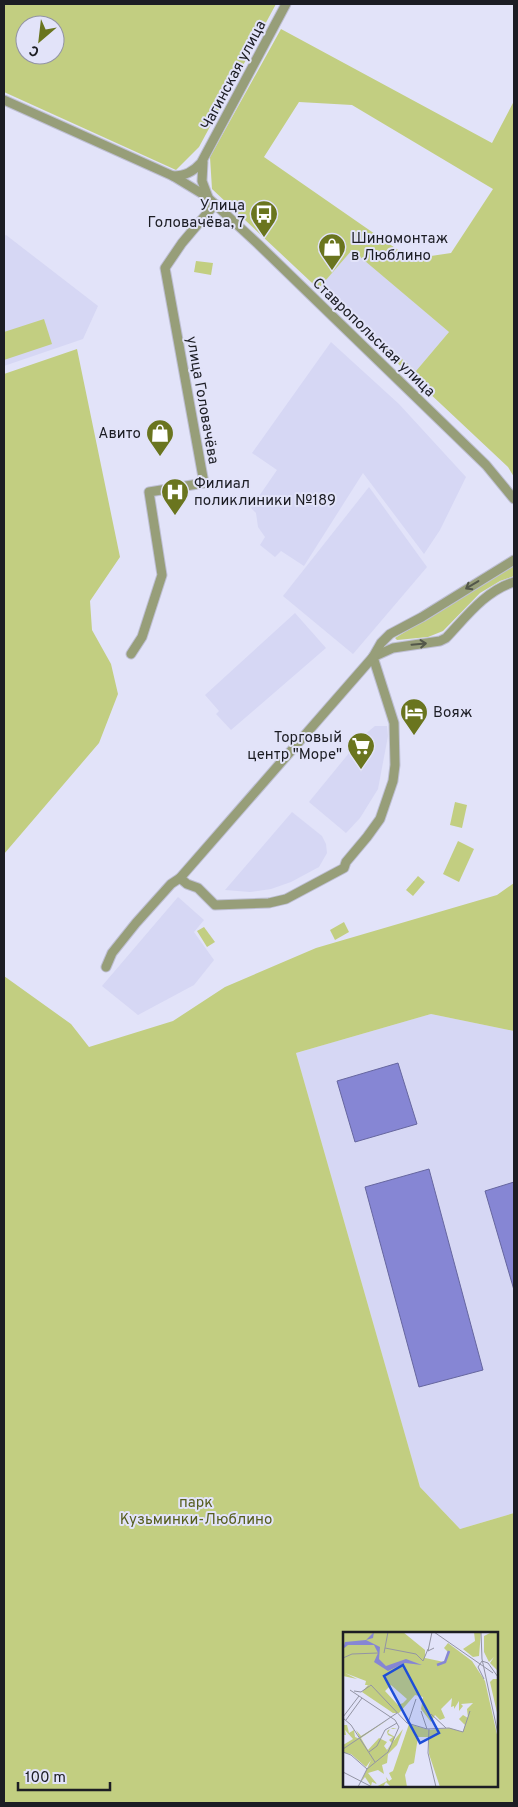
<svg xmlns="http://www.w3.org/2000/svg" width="518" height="1807" font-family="Overpass,sans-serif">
<rect width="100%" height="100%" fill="#e2e3f9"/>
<!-- built -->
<g fill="#d6d7f4">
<path d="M6 235 98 306 83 339 4 366V236Z"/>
<path d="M352 249 449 332 416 371 319 288Z"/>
<path d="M331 342 399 404 466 477 440 530 424 554 363 473 304 566 281 551 275 557 260 545 265 537 258 527 256 513 251 508 277 470 252 453Z"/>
<path d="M369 487 427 567 353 654 283 596Z"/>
<path d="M295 613 326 648 231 730 216 714 219 711 205 695Z"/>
<path d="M375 726H387L388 736 378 789 360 818 346 833 309 802 363 736Z"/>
<path d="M292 812 322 836 326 844 327 853 319 867 291 882 271 889 250 892 225 890Z"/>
<path d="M178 897 204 920 194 932 214 960 194 985 138 1015 102 986Z"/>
<path d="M431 1014 514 1031V1513L460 1529 420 1487 296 1053Z"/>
</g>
<!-- green -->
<g fill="#c2ce81" fill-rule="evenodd">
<path d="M4 4H276L199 147 176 170 4 92ZM25 25H55V55H25Z"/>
<path d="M281 29 492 143 514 101V477L508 467 212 189 210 157ZM299 102 352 105 493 189 451 253 411 259 264 157ZM352 250 449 332 416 371 319 288Z"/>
<path d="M196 261 213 263 211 275 194 272Z"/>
<path d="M44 319 52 344 4 360V332Z"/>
<path d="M77 349 120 557 90 601 92 630 111 664 118 694 99 743 4 854V374Z"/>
<path d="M514 565V576L500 581 480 593 443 631 428 637 397 640 395 638Z"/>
<path d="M455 802 467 805 462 828 450 825Z"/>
<path d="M458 841 474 849 459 882 443 874Z"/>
<path d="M418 876 425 882 413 896 406 890Z"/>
<path d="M514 883V1031L431 1014 296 1053 420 1487 460 1529 514 1513V1803H4V976L71 1024 89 1047 173 1021 225 987 316 948 497 895ZM344 1633H497V1786H344Z"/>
<path d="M344 922 349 932 335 940 330 930Z"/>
<path d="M204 927 215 942 207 947 197 931Z"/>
</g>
<!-- water -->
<g fill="#8686d4" stroke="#66669f">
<path d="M398 1063 417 1124 355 1142 337 1081Z"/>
<path d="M429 1169 483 1370 419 1387 365 1187Z"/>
<path d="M514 1182V1290L485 1191Z"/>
</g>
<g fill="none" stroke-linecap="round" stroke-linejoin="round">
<!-- minor casing -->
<g stroke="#bebfd3" stroke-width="11">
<g id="minor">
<path d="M4 100 173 176 206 196 258 244 486 465 514 499"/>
<path d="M203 162 202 181 208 197"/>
<path d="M173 176C185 176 193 172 201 163L286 4"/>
<path d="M131 654 142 637 162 575 149 492 204 483 165 268 182 243 215 204"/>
<path d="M373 657 393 648 440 641 446 638C466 617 485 591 514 582"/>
<path d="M180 878 187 884 198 888 215 905 269 903 286 899 344 868 346 862 367 837 380 819 393 781 395 765 394 723 373 657"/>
<path d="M106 967 112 953 136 923 171 884 180 878 373 657 381 643 390 634 422 617 514 560"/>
</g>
</g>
<!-- minor -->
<use href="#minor" stroke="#979e79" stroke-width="9"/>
</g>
<!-- one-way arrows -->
<defs><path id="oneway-shaft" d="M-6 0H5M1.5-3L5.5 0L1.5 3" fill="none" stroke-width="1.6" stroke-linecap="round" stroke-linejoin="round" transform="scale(1.25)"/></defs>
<g stroke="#53574a">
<use href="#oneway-shaft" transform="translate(472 585) rotate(149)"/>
<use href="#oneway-shaft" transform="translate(419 644) rotate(-5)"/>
</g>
<!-- icons -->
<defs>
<g id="bus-pin" transform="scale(1.4375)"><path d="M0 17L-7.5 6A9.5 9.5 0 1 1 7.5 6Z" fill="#6a751f" stroke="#e2e3f9"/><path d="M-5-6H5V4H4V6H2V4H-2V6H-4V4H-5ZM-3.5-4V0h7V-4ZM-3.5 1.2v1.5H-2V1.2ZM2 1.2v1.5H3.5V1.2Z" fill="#fff"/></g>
<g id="shop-pin" transform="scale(1.4375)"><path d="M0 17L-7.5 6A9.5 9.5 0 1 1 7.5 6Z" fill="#6a751f" stroke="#e2e3f9"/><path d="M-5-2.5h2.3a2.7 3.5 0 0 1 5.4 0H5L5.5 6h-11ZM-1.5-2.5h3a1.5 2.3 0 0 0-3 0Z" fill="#fff"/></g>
<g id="hospital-pin" transform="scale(1.4375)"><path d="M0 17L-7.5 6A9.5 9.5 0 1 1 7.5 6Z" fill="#6a751f" stroke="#e2e3f9"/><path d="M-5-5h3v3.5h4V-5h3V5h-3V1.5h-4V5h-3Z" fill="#fff"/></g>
<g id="hotel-pin" transform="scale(1.4375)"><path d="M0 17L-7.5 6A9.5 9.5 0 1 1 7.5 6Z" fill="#6a751f" stroke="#e2e3f9"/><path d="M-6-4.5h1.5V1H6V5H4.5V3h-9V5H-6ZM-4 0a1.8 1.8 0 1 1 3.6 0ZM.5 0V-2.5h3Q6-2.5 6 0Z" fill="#fff"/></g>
<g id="supermarket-pin" transform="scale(1.4375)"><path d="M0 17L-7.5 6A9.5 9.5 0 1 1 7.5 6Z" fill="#6a751f" stroke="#e2e3f9"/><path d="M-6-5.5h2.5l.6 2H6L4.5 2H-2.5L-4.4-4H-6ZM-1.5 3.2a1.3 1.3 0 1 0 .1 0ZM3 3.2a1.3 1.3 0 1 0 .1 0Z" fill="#fff"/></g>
</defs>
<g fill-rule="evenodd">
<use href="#bus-pin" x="264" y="214"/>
<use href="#shop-pin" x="332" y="247"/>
<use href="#shop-pin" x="160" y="433"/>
<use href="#hospital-pin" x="175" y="492"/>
<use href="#hotel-pin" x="414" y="712"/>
<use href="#supermarket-pin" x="361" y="746"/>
</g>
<g text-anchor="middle" stroke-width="4" stroke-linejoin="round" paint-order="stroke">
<!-- street labels -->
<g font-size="15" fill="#1c1d24" stroke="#e2e3f9">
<text transform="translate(233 75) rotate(-62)" y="5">Чагинская улица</text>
<text transform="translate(374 337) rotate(44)" y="5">Ставропольская улица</text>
<text transform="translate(203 400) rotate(80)" y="5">улица Головачёва</text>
</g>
<!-- poi labels -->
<g font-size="15" fill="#1c1d24" stroke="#e2e3f9" text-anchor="end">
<text x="245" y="210">Улица<tspan x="245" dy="17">Головачёва, 7</tspan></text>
<text x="351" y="243" text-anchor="start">Шиномонтаж<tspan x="351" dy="17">в Люблино</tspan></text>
<text x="141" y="438">Авито</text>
<text x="194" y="488" text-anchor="start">Филиал<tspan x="194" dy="17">поликлиники №189</tspan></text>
<text x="433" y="717" text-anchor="start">Вояж</text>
<text x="342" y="742">Торговый<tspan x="342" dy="17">центр "Море"</tspan></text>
</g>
<!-- park labels -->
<g font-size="15" fill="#565e1e" stroke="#e2e3f9">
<text x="196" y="1507">парк<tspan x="196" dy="17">Кузьминки-Люблино</tspan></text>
</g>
</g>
<!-- overview -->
<g transform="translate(343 1632)">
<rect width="155" height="155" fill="#e2e3f9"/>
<path d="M0 0H60L82 18V26L101 30 106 21 101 16 105 11 129 29 142 49 155 107V155H97L86 122 85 105H75L71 131 66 133 62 143 64 155H48L43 150 40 155H33L44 149 43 145 46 149 49 147 46 141 50 139 66 92 86 98 106 96 120 100 122 93 116 87 120 83 125 86 124 77 130 71 118 72 120 74 116 79V69L111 77V74L108 75 109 66 98 77 102 86 97 88 92 83 88 90 78 77 80 65 72 63 56 81H50L19 60 25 53 29 54 27 53H22L23 49 2 41 14 47 0 44ZM48 53 64 67 60 71 55 73 42 59ZM131 0H138L136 24 130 25 120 17 132 9ZM149 0H155L154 38 147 31 151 25 146 30 141 20V4ZM150 47H155V85L147 50ZM46 87 18 106 25 118 36 106 44 110 41 114 44 118 48 112 42 124 49 111 46 108 50 105 45 103 44 100 45 98 50 96 54 97H47L45 101 52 105 50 110 60 97 54 113 45 122 44 131 39 133 41 142 35 138 25 141 34 152 29 150 28 154 22 145 18 150 28 128 23 135 8 122 0 121V113L10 107 2 98 3 103H1L0 93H4L6 101 11 98 12 105 17 107 13 98 18 104Z" fill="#c2ce81" fill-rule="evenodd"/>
<path d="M31 0 30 6 23 8 37 15 36 27 43 34 63 27 79 33 62 31 45 39 31 30 35 21 31 13H5L0 17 2 10 23 8Z" fill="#8686d4"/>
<path fill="none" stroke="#8686d4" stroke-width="2.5" d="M94 33 102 30 106 19"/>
<path fill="none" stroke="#9394a4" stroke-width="1" d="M89 0 85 19 91 16M91 0 150 41M138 0 139 27 155 102M42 16 73 22 80 29 85 17M41 21 45 0M0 26 9 22 35 21M141 47 135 35 139 29 145 31 155 45M7 58 52 88 56 95 45 120 24 137 15 155M11 59 18 60 28 53 64 91 84 97 106 96 120 100 127 79M78 79 84 97M88 82 103 96M0 85 16 64M0 86 8 93 32 130M3 88 19 66M65 91 73 67M86 97 85 121 93 155M0 117 54 81M0 120 8 123 24 137M26 120 34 114 42 98 54 91M0 140 29 155"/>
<path fill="#1d4ed8" fill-opacity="0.15" stroke="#1d4ed8" stroke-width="2.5" d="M60 33 96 101 77 111 41 44Z"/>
<rect width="155" height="155" fill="none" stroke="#1c1d24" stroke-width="2.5"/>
</g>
<!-- border -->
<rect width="518" height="1807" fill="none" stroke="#1c1d24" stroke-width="10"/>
<!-- north arrow -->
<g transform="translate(40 40) rotate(208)"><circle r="24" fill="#e2e3f9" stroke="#9394a4"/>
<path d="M0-4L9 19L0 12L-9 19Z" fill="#6a751f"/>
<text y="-8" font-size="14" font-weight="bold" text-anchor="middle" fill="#1c1d24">С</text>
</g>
<!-- scale -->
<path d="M18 1782v8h92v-8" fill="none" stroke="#1c1d24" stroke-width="2.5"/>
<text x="25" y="1782" font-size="15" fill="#1c1d24" stroke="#e2e3f9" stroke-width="4" paint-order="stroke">100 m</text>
</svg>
